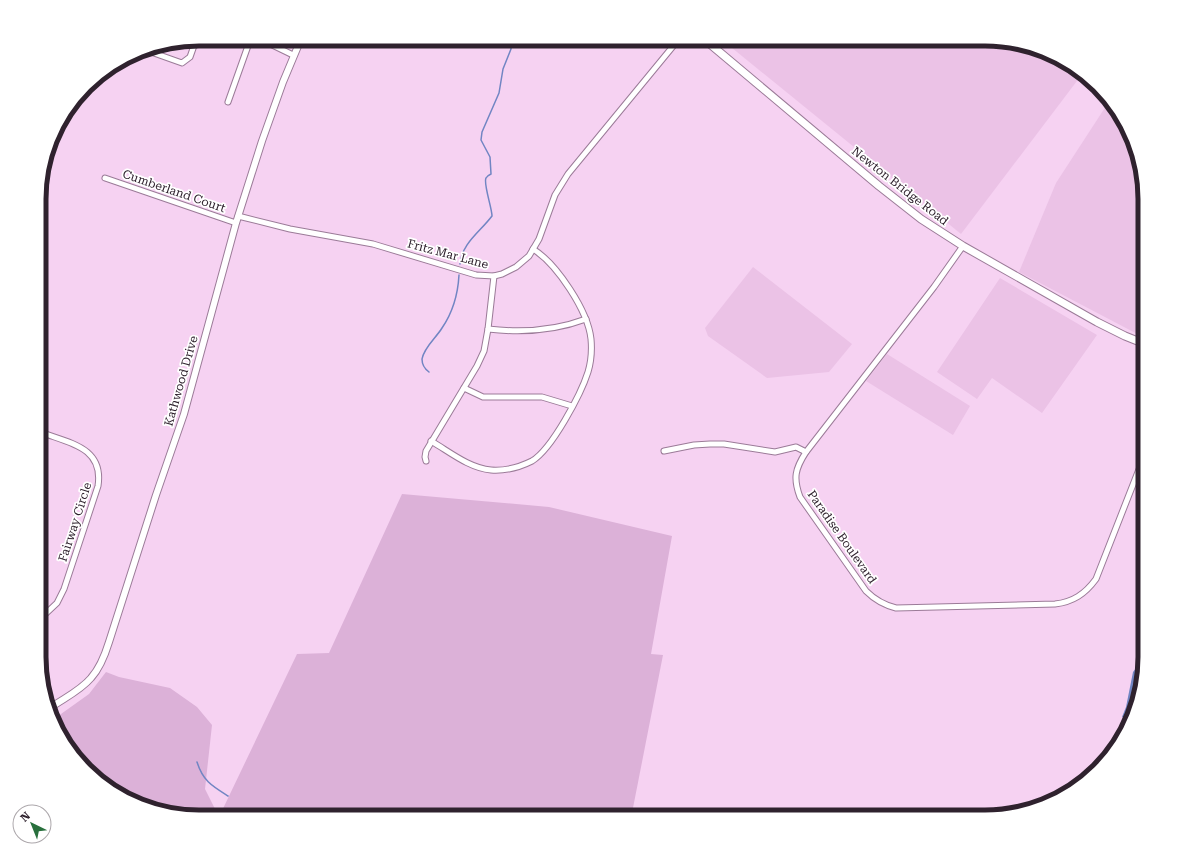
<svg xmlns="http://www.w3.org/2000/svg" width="1184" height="856" font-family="'Roboto Serif',serif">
<rect width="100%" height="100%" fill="#f6d2f2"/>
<!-- built -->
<g fill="#ebc2e6">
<path d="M721 39H995L1046 51 1083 73 961 234Z"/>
<path d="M1108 103 1128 128 1145 189V338L1019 272 1056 183Z"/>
<path d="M753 267 852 344 829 372 767 378 708 336 705 328Z"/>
<path d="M1000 278 1097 335 1042 413 992 378 977 399 937 372Z"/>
<path d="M887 354 970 406 953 435 866 381Z"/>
</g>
<!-- green -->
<g fill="#dcb1d8">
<path d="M402 494 549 507 672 536 651 654 663 655 632 813 642 817H219L297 654 329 653Z"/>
<path d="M106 672 119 677 170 688 197 707 212 725 205 789 219 817H189L147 808 101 784 60 737 54 719 89 694Z"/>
</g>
<!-- water -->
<path fill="#7185c3" d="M1145 656V667L1133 718 1126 719 1122 717 1126 707 1133 672Z"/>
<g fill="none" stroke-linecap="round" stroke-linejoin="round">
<!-- stream -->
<g stroke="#7185c3" stroke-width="1.5">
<path d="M460 264C462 243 480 232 492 216 492 208 483 183 486 178 487 176 489 175 491 174L490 157 481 140 482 132 499 93 503 69 511 49V39"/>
<path d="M429 372C425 369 422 366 422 359 424 347 436 338 442 328 453 312 458 293 459 275"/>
<path d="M197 762C203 781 212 786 228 796"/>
</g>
<!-- minor casing -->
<g stroke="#9b7b98" stroke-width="7">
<g id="minor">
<path d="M260 39 293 55"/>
<path d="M148 49 151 52 182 63 190 57 196 40"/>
<path d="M228 102 249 43 252 39"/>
<path d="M105 178 236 223"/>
<path d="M238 216 290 229 373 244 476 275 494 276 502 274 516 267 529 256 539 239 555 195 568 174 679 39"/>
<path d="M963 246 934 287 806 452C795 469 793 478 800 497L866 591C875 600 884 605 896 608L1055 604C1073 602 1085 594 1096 579L1145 454"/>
<path d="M488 329C522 333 554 331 586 319"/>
<path d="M464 388 483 397H542L572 406"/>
<path d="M40 432C69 443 104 447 98 486L64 589 57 603 40 619"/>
<path d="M431 441C450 452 469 468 491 470 505 471 520 467 532 461 552 449 581 394 588 372 591 362 592 350 591 339 588 311 557 264 533 249"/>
<path d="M664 451 694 445 710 444H724L775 452 796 447 806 452"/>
<path d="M426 461 425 457 426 451 477 366 484 351 488 329 494 276"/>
</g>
</g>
<!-- tertiary casing -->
<g stroke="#9b7b98" stroke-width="8">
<path id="tertiary" d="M50 708C64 698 80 691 91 678 100 668 105 655 109 642L156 495 184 414 236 223 262 141 283 82 301 39"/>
</g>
<!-- secondary casing -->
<g stroke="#9b7b98" stroke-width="9">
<path id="secondary" d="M704 39 879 186 921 219 963 246 1097 322 1125 336 1145 344"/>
</g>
<!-- minor -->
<use href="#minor" stroke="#fff" stroke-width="5"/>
<!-- tertiary -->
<use href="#tertiary" stroke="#fff" stroke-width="6"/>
<!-- secondary -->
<use href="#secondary" stroke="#fff" stroke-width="7"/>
</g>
<g text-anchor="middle" stroke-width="3.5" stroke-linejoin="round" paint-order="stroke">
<!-- street labels -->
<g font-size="12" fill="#2f222e" stroke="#fff">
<text transform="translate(900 186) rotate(38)" y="4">Newton Bridge Road</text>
<text transform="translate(174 191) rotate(19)" y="4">Cumberland Court</text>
<text transform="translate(448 254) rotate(15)" y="4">Fritz Mar Lane</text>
<text transform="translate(181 381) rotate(-74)" y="4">Kathwood Drive</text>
<text transform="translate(75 522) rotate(-72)" y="4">Fairway Circle</text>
<text transform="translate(842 537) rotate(55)" y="4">Paradise Boulevard</text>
</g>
</g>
<!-- crop -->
<path d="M0 0H1184V856H0ZM199 46H985A153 153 0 0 1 1138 199V657A153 153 0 0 1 985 810H199A153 153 0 0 1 46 657V199A153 153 0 0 1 199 46Z" fill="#fff" fill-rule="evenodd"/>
<path fill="none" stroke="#2f222e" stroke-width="5" d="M199 46H985A153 153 0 0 1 1138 199V657A153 153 0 0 1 985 810H199A153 153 0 0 1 46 657V199A153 153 0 0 1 199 46Z"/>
<!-- north arrow -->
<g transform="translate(32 824) rotate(317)"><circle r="19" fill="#ffffff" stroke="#aca7ab"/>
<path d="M0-3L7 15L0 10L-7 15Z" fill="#29703d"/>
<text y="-6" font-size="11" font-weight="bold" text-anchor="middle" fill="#2f222e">N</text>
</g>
</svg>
